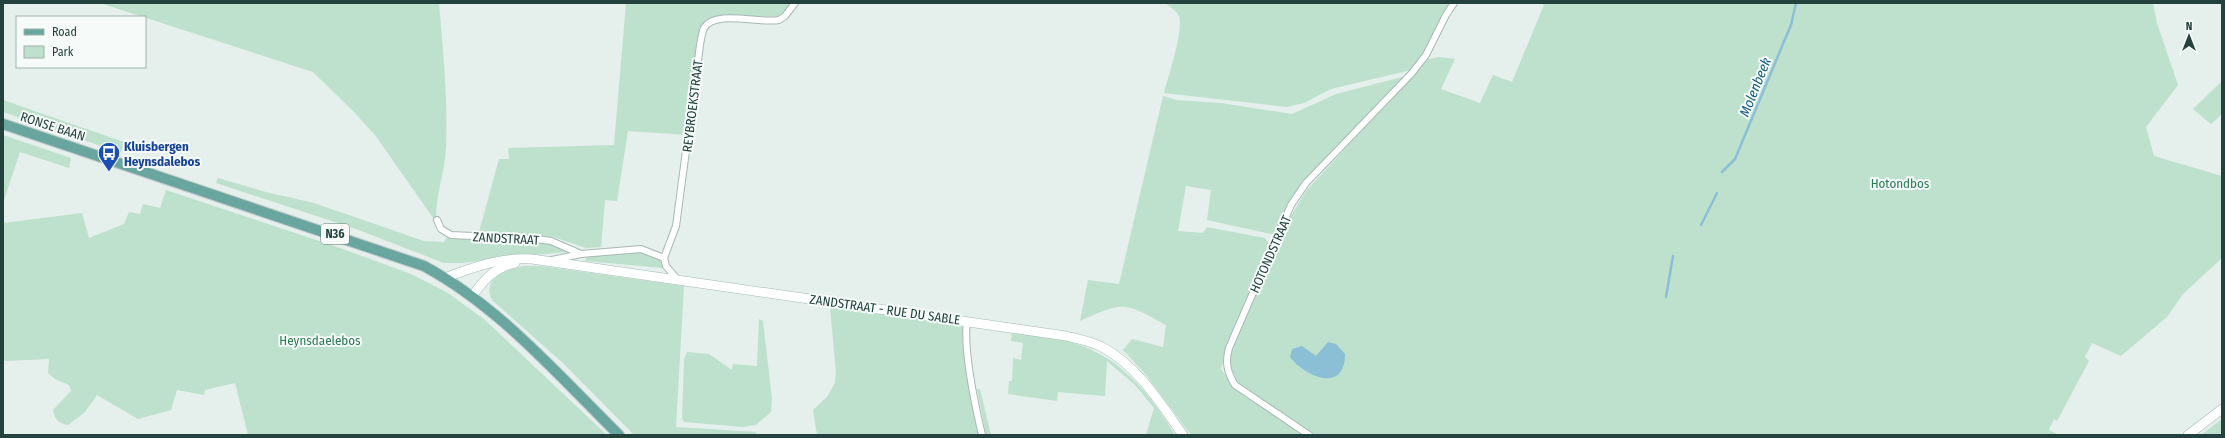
<svg xmlns="http://www.w3.org/2000/svg" width="2225" height="438" font-family="'Fira Sans Condensed',sans-serif">
<rect width="100%" height="100%" fill="#e5efec"/>
<!-- green -->
<g fill="#bde1cc">
<path d="M100 3H439C443 51 448 99 446 147 445 173 435 196 436 222L375 135 353 111 313 72Z"/>
<path d="M626 3H794L779 16C756 20 716 6 702 27L687 135 628 131 617 201 605 200 601 247 586 248 553 237 479 232 499 159H509L508 148 614 145Z"/>
<path d="M1165 3H1452L1431 42 1411 70 1331 89 1304 103 1287 107 1164 93C1168 78 1184 29 1179 16 1177 11 1169 6 1165 3Z"/>
<path d="M1539 3H2153L2157 23 2178 85 2146 127 2154 156 2222 176V258L2183 294 2167 317 2121 356 2092 343 2085 357 2089 361 2057 421 2054 419 2049 430 2059 435H1315C1299 424 1239 391 1232 376 1228 365 1230 356 1233 346L1288 221 1306 191 1428 59 1440 57 1455 59 1441 89 1480 103 1493 75 1512 82 1544 5Z"/>
<path d="M1406 76 1303 183 1276 235 1207 220 1211 190 1186 186 1178 231 1203 233 1207 227 1265 238 1271 246 1225 354 1221 369 1235 388 1305 435H1191L1146 375 1123 350 1132 339 1163 347 1166 325C1123 302 1125 301 1080 321L1088 280 1119 284 1163 96 1176 100 1221 103 1292 114 1336 94Z"/>
<path d="M2222 81V114L2211 124 2193 109Z"/>
<path d="M3 100 124 142 121 153 3 112Z"/>
<path d="M3 135 71 158 69 168 20 152 3 203Z"/>
<path d="M218 178 266 192 314 203 424 241 444 242 446 238 546 242 568 251V252L498 258 463 263H444L356 229 216 183Z"/>
<path d="M166 190 343 249 411 274 448 293 485 320 607 435H248L235 383 205 390 204 395 177 390 171 410 138 419 97 395 85 412 68 425C58 423 55 420 53 410L71 391 69 385 55 379 48 373 49 359 5 361 3 357V223L82 213 89 238 124 224 129 212 140 214 143 204 160 208Z"/>
<path d="M641 251 660 260 664 265 663 268 585 261 588 256Z"/>
<path d="M523 266H541L684 286 676 427 757 432 754 435H634L564 364 492 300C481 278 506 270 523 266Z"/>
<path d="M830 307 964 327 980 435H817L813 410 827 397 835 383 836 373Z"/>
<path d="M759 319 763 321 772 399 771 412 756 425 743 427 684 422 682 418 684 360 687 352 709 354 732 370 733 364 757 366Z"/>
<path d="M1012 333C1032 336 1053 337 1073 343 1120 356 1151 395 1175 435H1146L1154 408 1135 385 1107 361 1105 396 1058 392 1057 401 1008 394 1009 381H1012L1013 358 1021 360 1023 343 1011 341Z"/>
<path d="M977 389H980L991 435H986Z"/>
<path d="M2222 419V435H2201Z"/>
</g>
<!-- water -->
<path fill="#8bbfd6" d="M1328 342 1336 344 1345 354C1345 394 1305 377 1290 357L1292 349 1302 346 1316 356Z"/>
<g fill="none" stroke-linecap="round" stroke-linejoin="round">
<!-- stream -->
<g stroke="#8bbfd6" stroke-width="2.5">
<path d="M1722 172 1735 159 1791 25 1796 3"/>
<path d="M1701 225 1717 193"/>
<path d="M1666 297 1673 256"/>
</g>
<!-- minor casing -->
<g stroke="#a7b8b4" stroke-width="8">
<g id="minor">
<path d="M437 220 441 229 451 235 536 239 551 241 581 254"/>
<path d="M552 260 581 254 641 249 664 258"/>
<path d="M677 279 666 266 664 258 676 226 699 53C700 45 701 35 704 28 715 9 760 24 779 20L785 16 795 3"/>
<path d="M967 321C963 350 975 405 982 435"/>
<path d="M1309 435 1235 385C1227 372 1225 362 1229 348L1291 205 1306 183 1412 73 1426 55 1446 15 1454 3"/>
</g>
</g>
<!-- secondary casing -->
<g stroke="#a3bbb6" stroke-width="10">
<g id="secondary">
<path d="M445 278C473 267 502 257 532 259L1066 336C1078 339 1092 341 1104 348 1138 367 1161 404 1183 435"/>
<path d="M472 297C482 281 495 267 515 263"/>
<path d="M2188 435 2222 409"/>
</g>
</g>
<!-- primary casing -->
<g stroke="#c1cac9" stroke-width="12">
<path id="primary" d="M3 124 424 266C500 307 558 375 619 435"/>
</g>
<!-- minor -->
<use href="#minor" stroke="#fff" stroke-width="6"/>
<!-- secondary -->
<use href="#secondary" stroke="#fff" stroke-width="9"/>
<!-- primary -->
<use href="#primary" stroke="#68a69f" stroke-width="10"/>
</g>
<!-- icons -->
<defs>
<g id="bus-pin" transform="scale(1.15)"><path d="M0 17L-7.5 6A9.5 9.5 0 1 1 7.5 6Z" fill="#1a4fb4" stroke="#f6fbf9"/><path d="M-5-6H5V4H4V6H2V4H-2V6H-4V4H-5ZM-3.5-4V0h7V-4ZM-3.5 1.2v1.5H-2V1.2ZM2 1.2v1.5H3.5V1.2Z" fill="#fff"/></g>
</defs>
<g fill-rule="evenodd">
<use href="#bus-pin" x="109" y="153"/>
</g>
<g text-anchor="middle" stroke-width="4" stroke-linejoin="round" paint-order="stroke">
<!-- shield labels -->
<rect fill="#f6fbf9" stroke="#627a76" stroke-width="1" x="321" y="224" width="28" height="20" rx="3"/>
<g font-size="12" font-weight="bold" fill="#23423e">
<text x="335" y="238">N36</text>
</g>
<!-- street labels -->
<g font-size="13" fill="#23423e" stroke="#f6fbf9">
<text transform="translate(692 106) rotate(-83)" y="5">REYBROEKSTRAAT</text>
<text transform="translate(53 126) rotate(18)" y="5">RONSE BAAN</text>
<text transform="translate(506 238) rotate(3)" y="5">ZANDSTRAAT</text>
<text transform="translate(1270 254) rotate(-66)" y="5">HOTONDSTRAAT</text>
<text transform="translate(885 309) rotate(8)" y="5">ZANDSTRAAT - RUE DU SABLE</text>
</g>
<!-- transit labels -->
<g font-size="13" font-weight="bold" fill="#164399" stroke="#f6fbf9" text-anchor="start">
<text x="124" y="151">Kluisbergen<tspan x="124" dy="15">Heynsdalebos</tspan></text>
</g>
<!-- park labels -->
<g font-size="13" fill="#2a7b56" stroke="#f6fbf9">
<text x="1900" y="188">Hotondbos</text>
<text x="320" y="345">Heynsdaelebos</text>
</g>
<!-- water labels -->
<g font-size="14" font-style="italic" fill="#196182" stroke="#f6fbf9">
<text transform="translate(1755 87) rotate(-68)" y="5">Molenbeek</text>
</g>
</g>
<!-- border -->
<rect width="2225" height="438" fill="none" stroke="#23423e" stroke-width="8"/>
<!-- legend -->
<rect x="16" y="16" width="130" height="52" fill="#f6fbf9" stroke="#a2b1ae"/>
<rect x="24" y="29" width="20" height="6" fill="#68a69f" stroke="#a2b1ae"/>
<text x="52" y="36" font-size="12" fill="#23423e">Road</text>
<rect x="24" y="46" width="20" height="12" fill="#bde1cc" stroke="#a2b1ae"/>
<text x="52" y="56" font-size="12" fill="#23423e">Park</text>
<!-- north arrow -->
<g transform="translate(2189 36)" stroke="#f6fbf9" stroke-width="3" paint-order="stroke">
<path d="M0-3L7 15L0 10L-7 15Z" fill="#23423e"/>
<text y="-6" font-size="11" font-weight="bold" text-anchor="middle" fill="#23423e">N</text>
</g>
</svg>
